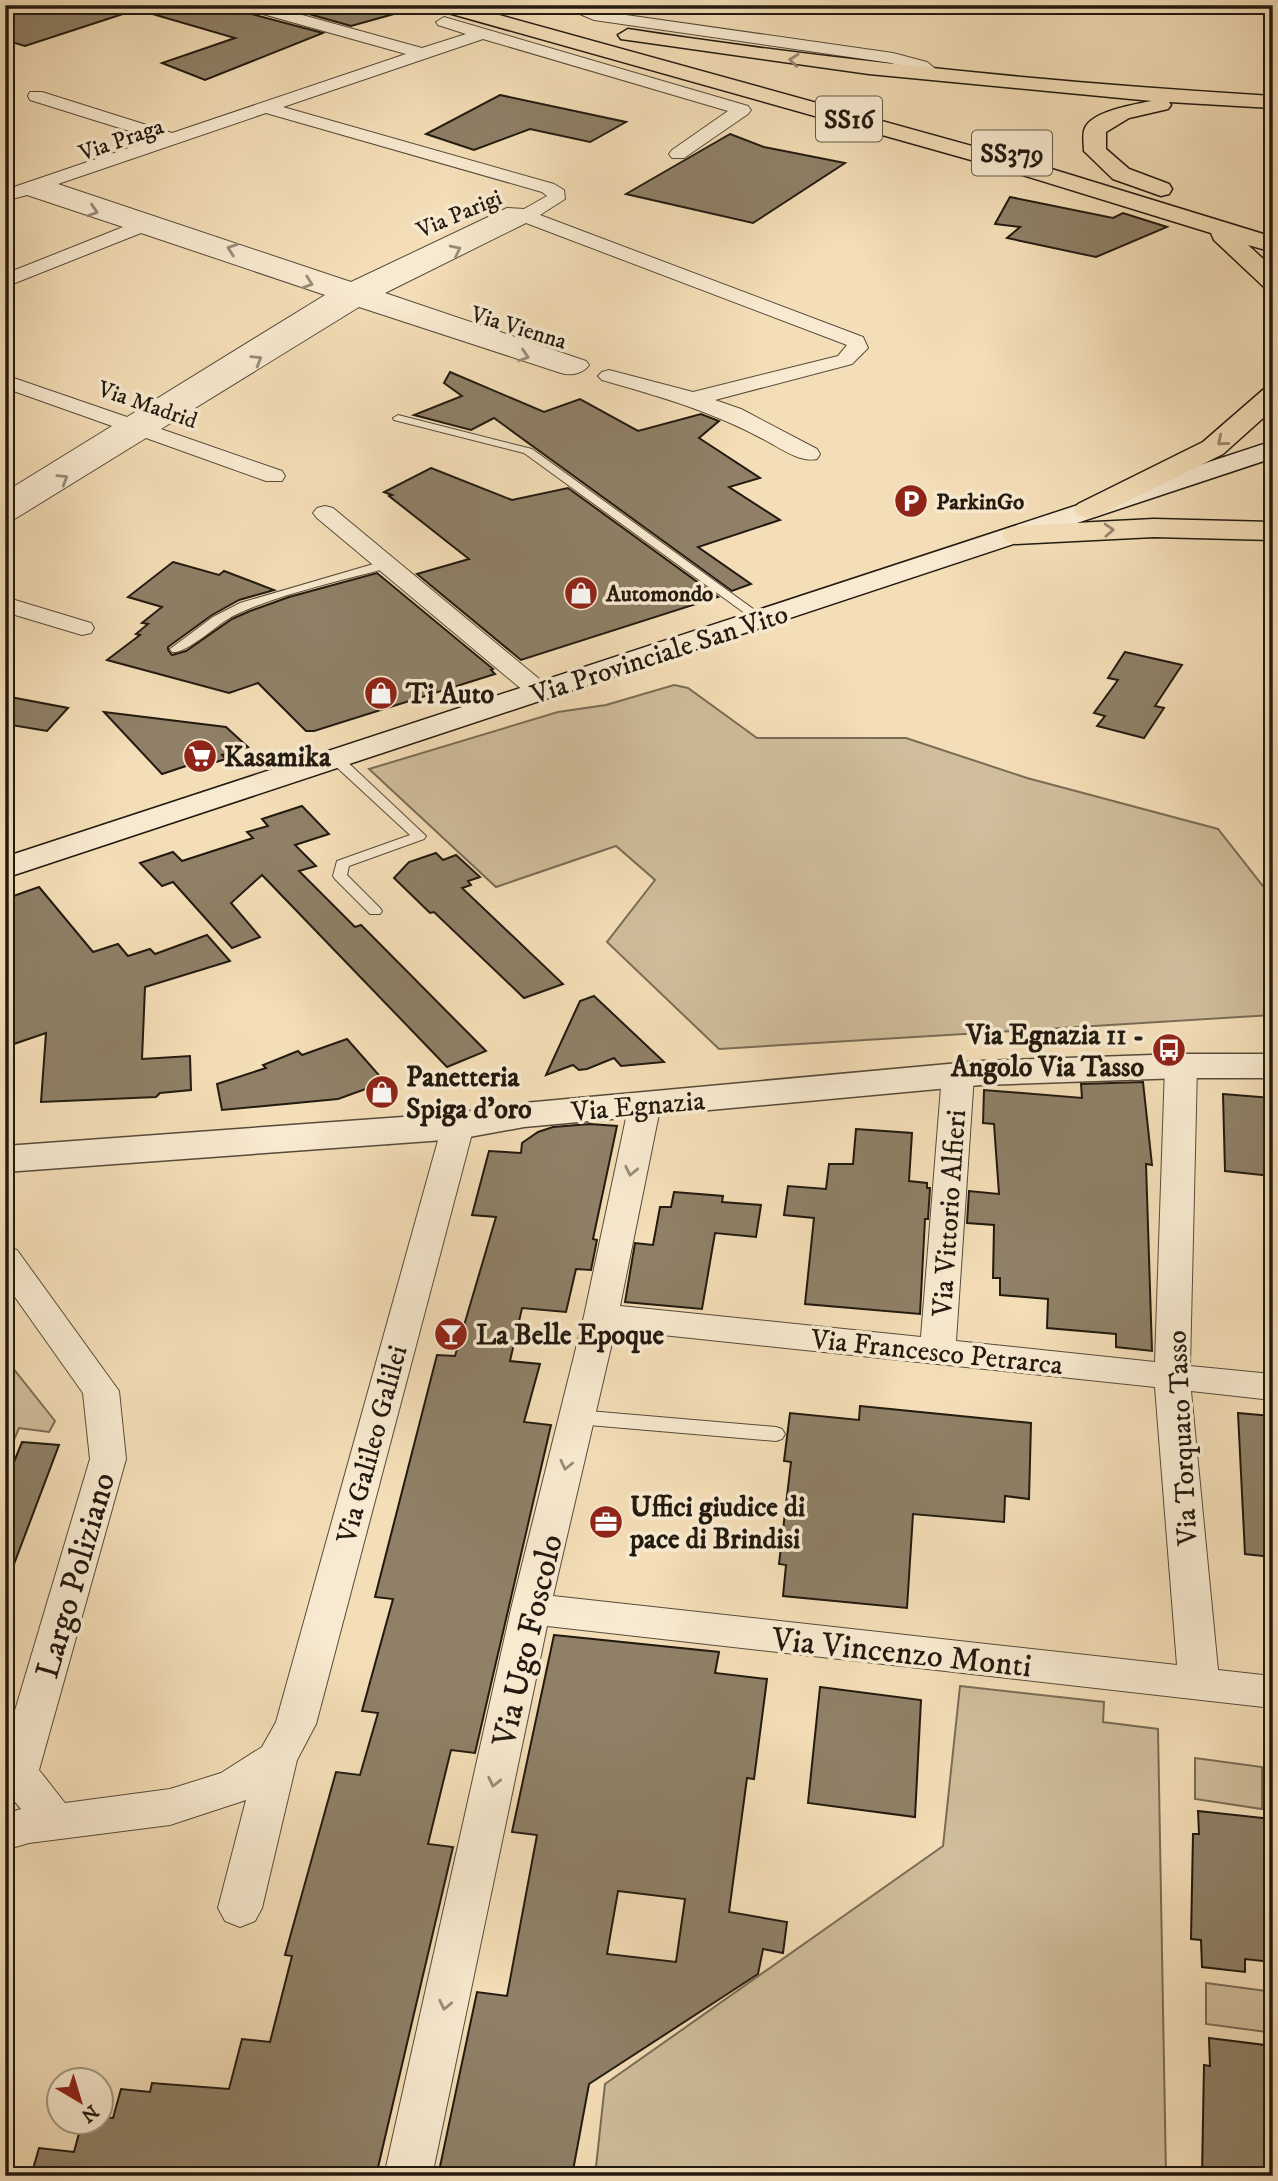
<svg xmlns="http://www.w3.org/2000/svg" width="1278" height="2181" font-family="'IM FELL DW Pica',serif">
<rect width="100%" height="100%" fill="#f4deb7"/>
<filter id="stains"><feTurbulence type="fractalNoise" baseFrequency=".00286" numOctaves="4"/><feColorMatrix values="0 0 0 0 .2 0 0 0 0 .09 0 0 0 0 .02 0 0 0 .5 -.17"/></filter>
<radialGradient id="worn" r=".72"><stop offset=".6" stop-color="#630" stop-opacity="0"/><stop offset="1" stop-color="#630" stop-opacity=".3"/></radialGradient>
<!-- green -->
<g fill="#d0bd9b" stroke="#796c56" stroke-width="2">
<path d="M674 685 688 688 757 738H906L1027 778 1218 829 1273 899V1015L719 1049 607 942 655 880 616 846 496 887 369 769 558 712 606 705Z"/>
<path d="M5 1358 55 1421 49 1432 19 1428 5 1461Z"/>
<path d="M960 1686 1104 1702 1103 1722 1158 1729 1166 2176H595L605 2084 943 1846Z"/>
<path d="M1195 1758 1262 1767V1809L1195 1799Z"/>
<path d="M1206 1983 1273 1992V2033L1206 2024Z"/>
</g>
<!-- building -->
<g fill="#8f8067" stroke="#221a10" stroke-width="2" fill-rule="evenodd">
<path d="M7 5H131L132 11 25 46 5 40Z"/>
<path d="M150 5H237L240 11 323 33 205 80 162 63 235 38 149 13Z"/>
<path d="M277 5H393L394 14 351 26Z"/>
<path d="M500 95 626 122 590 142 530 129 474 150 426 134Z"/>
<path d="M730 134 764 147 845 163 753 223 626 194Z"/>
<path d="M1010 197 1113 218 1123 213 1167 227 1096 257 1007 238 1020 227 995 224Z"/>
<path d="M450 372 544 412 580 399 638 431 701 414 719 421 699 438 760 478 729 487 780 520 698 547 751 584 732 591 494 418 471 430 414 415 462 396 444 383Z"/>
<path d="M431 468 512 500 568 488 718 597 521 660 417 574 469 559 389 496 392 495 384 492Z"/>
<path d="M173 562 219 575 224 571 274 590 239 600 212 615 168 647V650L172 655 186 651 232 619 250 611 289 597 377 573 493 669 491 670 495 674 314 731H306L258 683 229 693 107 660 140 635 136 634 148 624 142 623 162 607 128 597Z"/>
<path d="M1125 652 1182 665 1155 706 1164 708 1144 738 1097 726 1105 716 1094 713 1118 680 1108 678Z"/>
<path d="M5 696 68 708 47 731 5 724Z"/>
<path d="M104 712 226 727 248 747 222 755 226 759 193 769 189 765 162 774Z"/>
<path d="M302 806 329 834 295 845 316 866 299 871 355 927 361 925 486 1051 447 1067 262 875 231 903 260 937 232 948 173 882 162 886 140 863 173 852 182 861 253 838 247 832 268 826 262 819Z"/>
<path d="M436 853 443 860 456 855 480 877 468 881 471 885 462 888 563 984 524 998 434 912 430 913 394 878 409 862Z"/>
<path d="M39 887 93 952 118 944 128 956 150 949 155 954 207 935 230 961 145 987 142 1059 190 1056 191 1090 160 1093 156 1097 41 1102 46 1033 5 1047V899Z"/>
<path d="M594 996 611 1012 664 1062 621 1066 614 1058 587 1069 579 1070 573 1065 546 1075 580 1001Z"/>
<path d="M347 1039 385 1082 338 1099 222 1110 217 1084 266 1068 263 1065 298 1051 302 1055Z"/>
<path d="M1143 1082 1152 1165 1146 1164 1152 1351 1116 1347V1334L1047 1328 1048 1299 1000 1295V1278H993L994 1225 967 1223 969 1191 999 1194 994 1124 983 1123 984 1090 1082 1098 1081 1084Z"/>
<path d="M1223 1094 1273 1098V1176L1225 1171Z"/>
<path d="M590 1124 617 1126 593 1239 597 1240 591 1270 576 1269 566 1312 522 1308 510 1361 540 1364 524 1422 551 1425 475 1753 451 1750 428 1844 453 1847 376 2176H31L39 2148 74 2152 82 2122H102V2117L113 2118 121 2089 150 2092 152 2083 229 2089 242 2039 270 2042 292 1956 285 1955 336 1772 360 1775 378 1713 362 1711 393 1599 375 1597 437 1355 455 1356 496 1217 472 1215 489 1151 521 1153 522 1143 538 1132 553 1127Z"/>
<path d="M856 1129 912 1133 909 1181 927 1183V1188H930L928 1219H925L920 1314 805 1304 814 1218 784 1215 788 1186 826 1189 829 1164H853Z"/>
<path d="M674 1192 723 1196 722 1202 761 1205 756 1237 715 1233 702 1309 625 1302 635 1243 653 1245 660 1207H671Z"/>
<path d="M860 1406 1031 1423 1029 1499 1005 1496 1004 1522 913 1514 907 1608 783 1596 786 1565 779 1564 791 1462 784 1461 790 1413 859 1420Z"/>
<path d="M1238 1413 1273 1416V1557L1245 1554Z"/>
<path d="M22 1442 59 1445 8 1580H5V1484Z"/>
<path d="M554 1635 719 1652 715 1673 767 1679 754 1779 747 1778 729 1912 787 1922 783 1953 763 1949 758 1974 589 2084 572 2176H438L477 1992 507 1996 537 1835 512 1832ZM618 1891 685 1899 676 1962 607 1954Z"/>
<path d="M820 1687 921 1700 915 1817 808 1803Z"/>
<path d="M1198 1811 1273 1819V1962L1245 1959V1972L1202 1967 1201 1940 1191 1939 1193 1834H1199Z"/>
<path d="M1209 2038 1273 2046V2176H1202L1204 2065 1210 2066Z"/>
</g>
<g fill="none" stroke-linecap="round" stroke-linejoin="round">
<!-- service casing -->
<g stroke="#564b3a" stroke-width="2">
<g id="service">
<path d="M398 415 532 449 767 619 765 622H757L524 453 394 420 393 418Z"/>
<path d="M387 560 393 564 391 567C341 581 277 594 231 617 217 625 186 654 172 652L170 649 213 617 240 603Z"/>
<path d="M336 755 341 756 426 836 424 839 349 866 347 875 380 908 382 911 380 914H370L335 879 333 876 337 861 410 835 331 762V756Z"/>
<path d="M577 1410 776 1427 782 1429 785 1434 782 1439 776 1441 577 1424 571 1422 568 1417 571 1412Z"/>
</g>
</g>
<!-- minor casing -->
<g stroke="#564b3a" stroke-width="2">
<g id="minor">
<path d="M239 5H266L422 48 466 34 438 25 436 22 444 17 748 106 751 110 748 114 684 158H672L669 154 672 150 728 111 483 39 283 107 554 184 564 190 565 199 540 215 863 337 868 348 852 364 715 400 741 409 817 449 820 454 817 459C799 463 779 447 763 439 711 411 658 396 602 380L598 376 602 372 609 370 693 392 838 356 847 345 526 223 385 293 586 361 589 365C583 374 570 376 561 373L359 307 161 429 282 471 285 476 282 481H266L146 438 13 520 5 522V492L112 426 5 388V375L127 417 325 295 141 233 5 287V274L123 227 27 195 5 201V190L155 139 30 100 28 96 30 92H42L172 133 406 54 241 8ZM266 113 542 192 547 196 524 209 507 208 351 282 58 184Z"/>
<path d="M574 5H590L598 11 893 53 927 62 943 75 935 80 915 70 891 63 594 20 575 12Z"/>
<path d="M325 506 333 508 549 687 553 692 549 697 540 700 531 697 317 518 313 513 317 508Z"/>
<path d="M5 597 91 623 94 628 91 633 82 635 5 612Z"/>
<path d="M1181 1056 1192 1059 1197 1066 1190 1366 1273 1374V1400L1191 1391 1218 1670 1273 1676V1708L547 1626 432 2176H384L511 1609 584 1316 629 1104 634 1097 645 1094 656 1097 661 1104 620 1306 921 1337 942 1075 947 1068 958 1065 969 1068 974 1075 956 1341 1155 1362 1165 1066 1170 1059ZM615 1330 1155 1387 1177 1665 553 1596Z"/>
<path d="M458 1116 469 1119 474 1126 316 1724 297 1760 262 1908 255 1921 240 1927 225 1921 218 1908 246 1800 170 1825 29 1843 5 1850V1814L21 1809 5 1790V1744L90 1459 83 1393 5 1283V1247L17 1250 119 1391 126 1459 39 1770 65 1803 170 1789 221 1773 262 1747 276 1722 442 1126 447 1119Z"/>
</g>
</g>
<!-- tertiary casing -->
<g stroke="#564b3a" stroke-width="3">
<path id="tertiary" d="M1181 1054H1273V1078H1181L981 1085 524 1127 458 1139 5 1172V1146L458 1113 524 1103 981 1061Z"/>
</g>
<!-- secondary casing -->
<g stroke="#221a10" stroke-width="3">
<path id="secondary" d="M1273 441V458L5 878V857Z"/>
</g>
<!-- trunk casing -->
<g stroke="#221a10" stroke-width="3">
<g id="trunk">
<path d="M432 5H463L1019 159 1273 237V252L1248 245 1273 268V289L1264 287 1214 240 1211 233 1003 169 434 9Z"/>
<path d="M628 29C842 62 1057 83 1273 96V108L1169 102 1171 105 1168 109 1129 118 1106 132V149L1129 169 1169 184 1172 189 1169 194 1161 196 1113 179 1084 151C1084 145 1082 134 1085 128 1092 111 1136 104 1152 101L869 74 621 39 618 35Z"/>
<path d="M1273 387V409L1223 454 1098 516 1088 518 1078 516 1074 510 1078 504 1203 442 1264 389Z"/>
<path d="M1154 519 1273 522V540L1154 537 1016 544 1006 541 1002 535 1006 529 1016 526Z"/>
</g>
</g>
<!-- service -->
<use href="#service" fill="#f8ead0" fill-rule="evenodd"/>
<!-- minor -->
<use href="#minor" fill="#f8ead0" fill-rule="evenodd"/>
<!-- tertiary -->
<use href="#tertiary" fill="#f8ead0" fill-rule="evenodd"/>
<!-- secondary -->
<use href="#secondary" fill="#f8ead0" fill-rule="evenodd"/>
<!-- trunk -->
<use href="#trunk" fill="#f4deb7" fill-rule="evenodd"/>
</g>
<!-- one-way arrows -->
<defs><path id="oneway-chevron" d="M-2-3.5L2.5 0L-2 3.5" fill="none" stroke-width="1.6" stroke-linecap="round" stroke-linejoin="round" transform="scale(1.75)"/></defs>
<g stroke="#96866c">
<use href="#oneway-chevron" transform="translate(794 60) rotate(-173)"/>
<use href="#oneway-chevron" transform="translate(1222 441) rotate(140)"/>
<use href="#oneway-chevron" transform="translate(1109 530) rotate(-3)"/>
</g>
<g stroke="#988c7a">
<use href="#oneway-chevron" transform="translate(93 211) rotate(18)"/>
<use href="#oneway-chevron" transform="translate(232 249) rotate(-161)"/>
<use href="#oneway-chevron" transform="translate(456 250) rotate(-26)"/>
<use href="#oneway-chevron" transform="translate(308 283) rotate(19)"/>
<use href="#oneway-chevron" transform="translate(524 356) rotate(18)"/>
<use href="#oneway-chevron" transform="translate(257 360) rotate(-31)"/>
<use href="#oneway-chevron" transform="translate(63 479) rotate(-32)"/>
<use href="#oneway-chevron" transform="translate(631 1171) rotate(102)"/>
<use href="#oneway-chevron" transform="translate(566 1465) rotate(103)"/>
<use href="#oneway-chevron" transform="translate(494 1782) rotate(102)"/>
<use href="#oneway-chevron" transform="translate(445 2005) rotate(102)"/>
</g>
<!-- icons -->
<defs>
<g id="parking-disc" transform="scale(1.75)"><circle r="9.5" fill="#8f2418" stroke="#f8ead0"/><path d="M-3.5-5.5H1a3.5 3.5 0 0 1 0 7H-1V5.5H-3.5ZM-1-3.4V-.6H.8a1.4 1.4 0 0 0 0-2.8Z" fill="#fff"/></g>
<g id="shop-disc" transform="scale(1.75)"><circle r="9.5" fill="#8f2418" stroke="#f8ead0"/><path d="M-5-2.5h2.3a2.7 3.5 0 0 1 5.4 0H5L5.5 6h-11ZM-1.5-2.5h3a1.5 2.3 0 0 0-3 0Z" fill="#fff"/></g>
<g id="supermarket-disc" transform="scale(1.75)"><circle r="9.5" fill="#8f2418" stroke="#f8ead0"/><path d="M-6-5.5h2.5l.6 2H6L4.5 2H-2.5L-4.4-4H-6ZM-1.5 3.2a1.3 1.3 0 1 0 .1 0ZM3 3.2a1.3 1.3 0 1 0 .1 0Z" fill="#fff"/></g>
<g id="bus-disc" transform="scale(1.75)"><circle r="9.5" fill="#8f2418" stroke="#f8ead0"/><path d="M-5-6H5V4H4V6H2V4H-2V6H-4V4H-5ZM-3.5-4V0h7V-4ZM-3.5 1.2v1.5H-2V1.2ZM2 1.2v1.5H3.5V1.2Z" fill="#fff"/></g>
<g id="bar-disc" transform="scale(1.75)"><circle r="9.5" fill="#8f2418" stroke="#f8ead0"/><path d="M-6-5H6L.8 .8V4.5H3.5V6h-7V4.5H-.8V.8Z" fill="#fff"/></g>
<g id="office-disc" transform="scale(1.75)"><circle r="9.5" fill="#8f2418" stroke="#f8ead0"/><path d="M-6-3h4V-5.5h4V-3h4V5H-6ZM-1-4.5V-3h2v-1.5ZM-6 0V1H6V0Z" fill="#fff"/></g>
</defs>
<g fill-rule="evenodd">
<use href="#parking-disc" x="911" y="501"/>
<use href="#shop-disc" x="581" y="593"/>
<use href="#shop-disc" x="381" y="693"/>
<use href="#supermarket-disc" x="200" y="756"/>
<use href="#bus-disc" x="1169" y="1050"/>
<use href="#shop-disc" x="382" y="1092"/>
<use href="#bar-disc" x="451" y="1334"/>
<use href="#office-disc" x="606" y="1522"/>
</g>
<g text-anchor="middle" stroke-width="7" stroke-linejoin="round" paint-order="stroke">
<!-- far-street labels -->
<g font-size="23" fill="#221a10" stroke="#f8ead0">
<text transform="translate(121 139) rotate(-19)" y="8">Via Praga</text>
<text transform="translate(459 213) rotate(-23)" y="8">Via Parigi</text>
<text transform="translate(519 327) rotate(17)" y="8">Via Vienna</text>
<text transform="translate(148 404) rotate(19)" y="8">Via Madrid</text>
</g>
<!-- far-poi labels -->
<g font-size="23" font-weight="bold" fill="#221a10" stroke="#f8ead0" text-anchor="start">
<text x="936" y="509">ParkinGo</text>
<text x="606" y="601">Automondo</text>
</g>
<!-- shield labels -->
<g fill="#f8ead0" stroke="#62584a" stroke-width="2">
<rect x="816" y="96.5" width="66" height="45" rx="5"/>
<rect x="972" y="130.5" width="80" height="45" rx="5"/>
</g>
<g font-size="26" font-weight="bold" fill="#221a10">
<text x="849" y="128">SS16</text>
<text x="1012" y="162">SS379</text>
</g>
<!-- street labels -->
<g font-size="28" fill="#221a10" stroke="#f8ead0">
<text transform="translate(659 653) rotate(-18)" y="10">Via Provinciale San Vito</text>
<text transform="translate(638 1105) rotate(-5)" y="10">Via Egnazia</text>
<text transform="translate(948 1213) rotate(-86)" y="10">Via Vittorio Alfieri</text>
<text transform="translate(937 1351) rotate(6)" y="10">Via Francesco Petrarca</text>
<text transform="translate(1181 1438) rotate(-93)" y="10">Via Torquato Tasso</text>
<text transform="translate(371 1444) rotate(-75)" y="10">Via Galileo Galilei</text>
</g>
<!-- poi labels -->
<g font-size="28" font-weight="bold" fill="#221a10" stroke="#f8ead0" text-anchor="start">
<text x="406" y="703">Ti Auto</text>
<text x="224" y="766">Kasamika</text>
<text x="1144" y="1044" text-anchor="end">Via Egnazia 11 -<tspan x="1144" dy="32">Angolo Via Tasso</tspan></text>
<text x="406" y="1086">Panetteria<tspan x="406" dy="32">Spiga d'oro</tspan></text>
<text x="476" y="1344">La Belle Epoque</text>
<text x="630" y="1516">Uffici giudice di<tspan x="630" dy="32">pace di Brindisi</tspan></text>
</g>
<!-- near-street labels -->
<g font-size="33" fill="#221a10" stroke="#f8ead0">
<text transform="translate(74 1575) rotate(-74)" y="12">Largo Poliziano</text>
<text transform="translate(526 1640) rotate(-77)" y="12">Via Ugo Foscolo</text>
<text transform="translate(902 1651) rotate(6)" y="12">Via Vincenzo Monti</text>
</g>
</g>
<!-- margin -->
<rect width="1278" height="2181" fill="none" stroke="#f4deb7" stroke-width="28"/>
<rect x="7" y="7" width="1264" height="2167" fill="none" stroke="#221a10" stroke-width="3.5"/>
<rect x="14" y="14" width="1250" height="2153" fill="none" stroke="#221a10" stroke-width="2"/>
<!-- north arrow -->
<g transform="translate(80 2101) rotate(142)"><circle r="33" fill="#f8ead0" stroke="#a29783" stroke-width="2"/>
<path d="M0-5L12 26L0 18L-12 26Z" fill="#8f2418"/>
<text y="-10" font-size="19" font-weight="bold" text-anchor="middle" fill="#221a10">N</text>
</g>
<rect width="100%" height="100%" filter="url(#stains)"/>
<rect width="100%" height="100%" fill="url(#worn)"/>
</svg>
